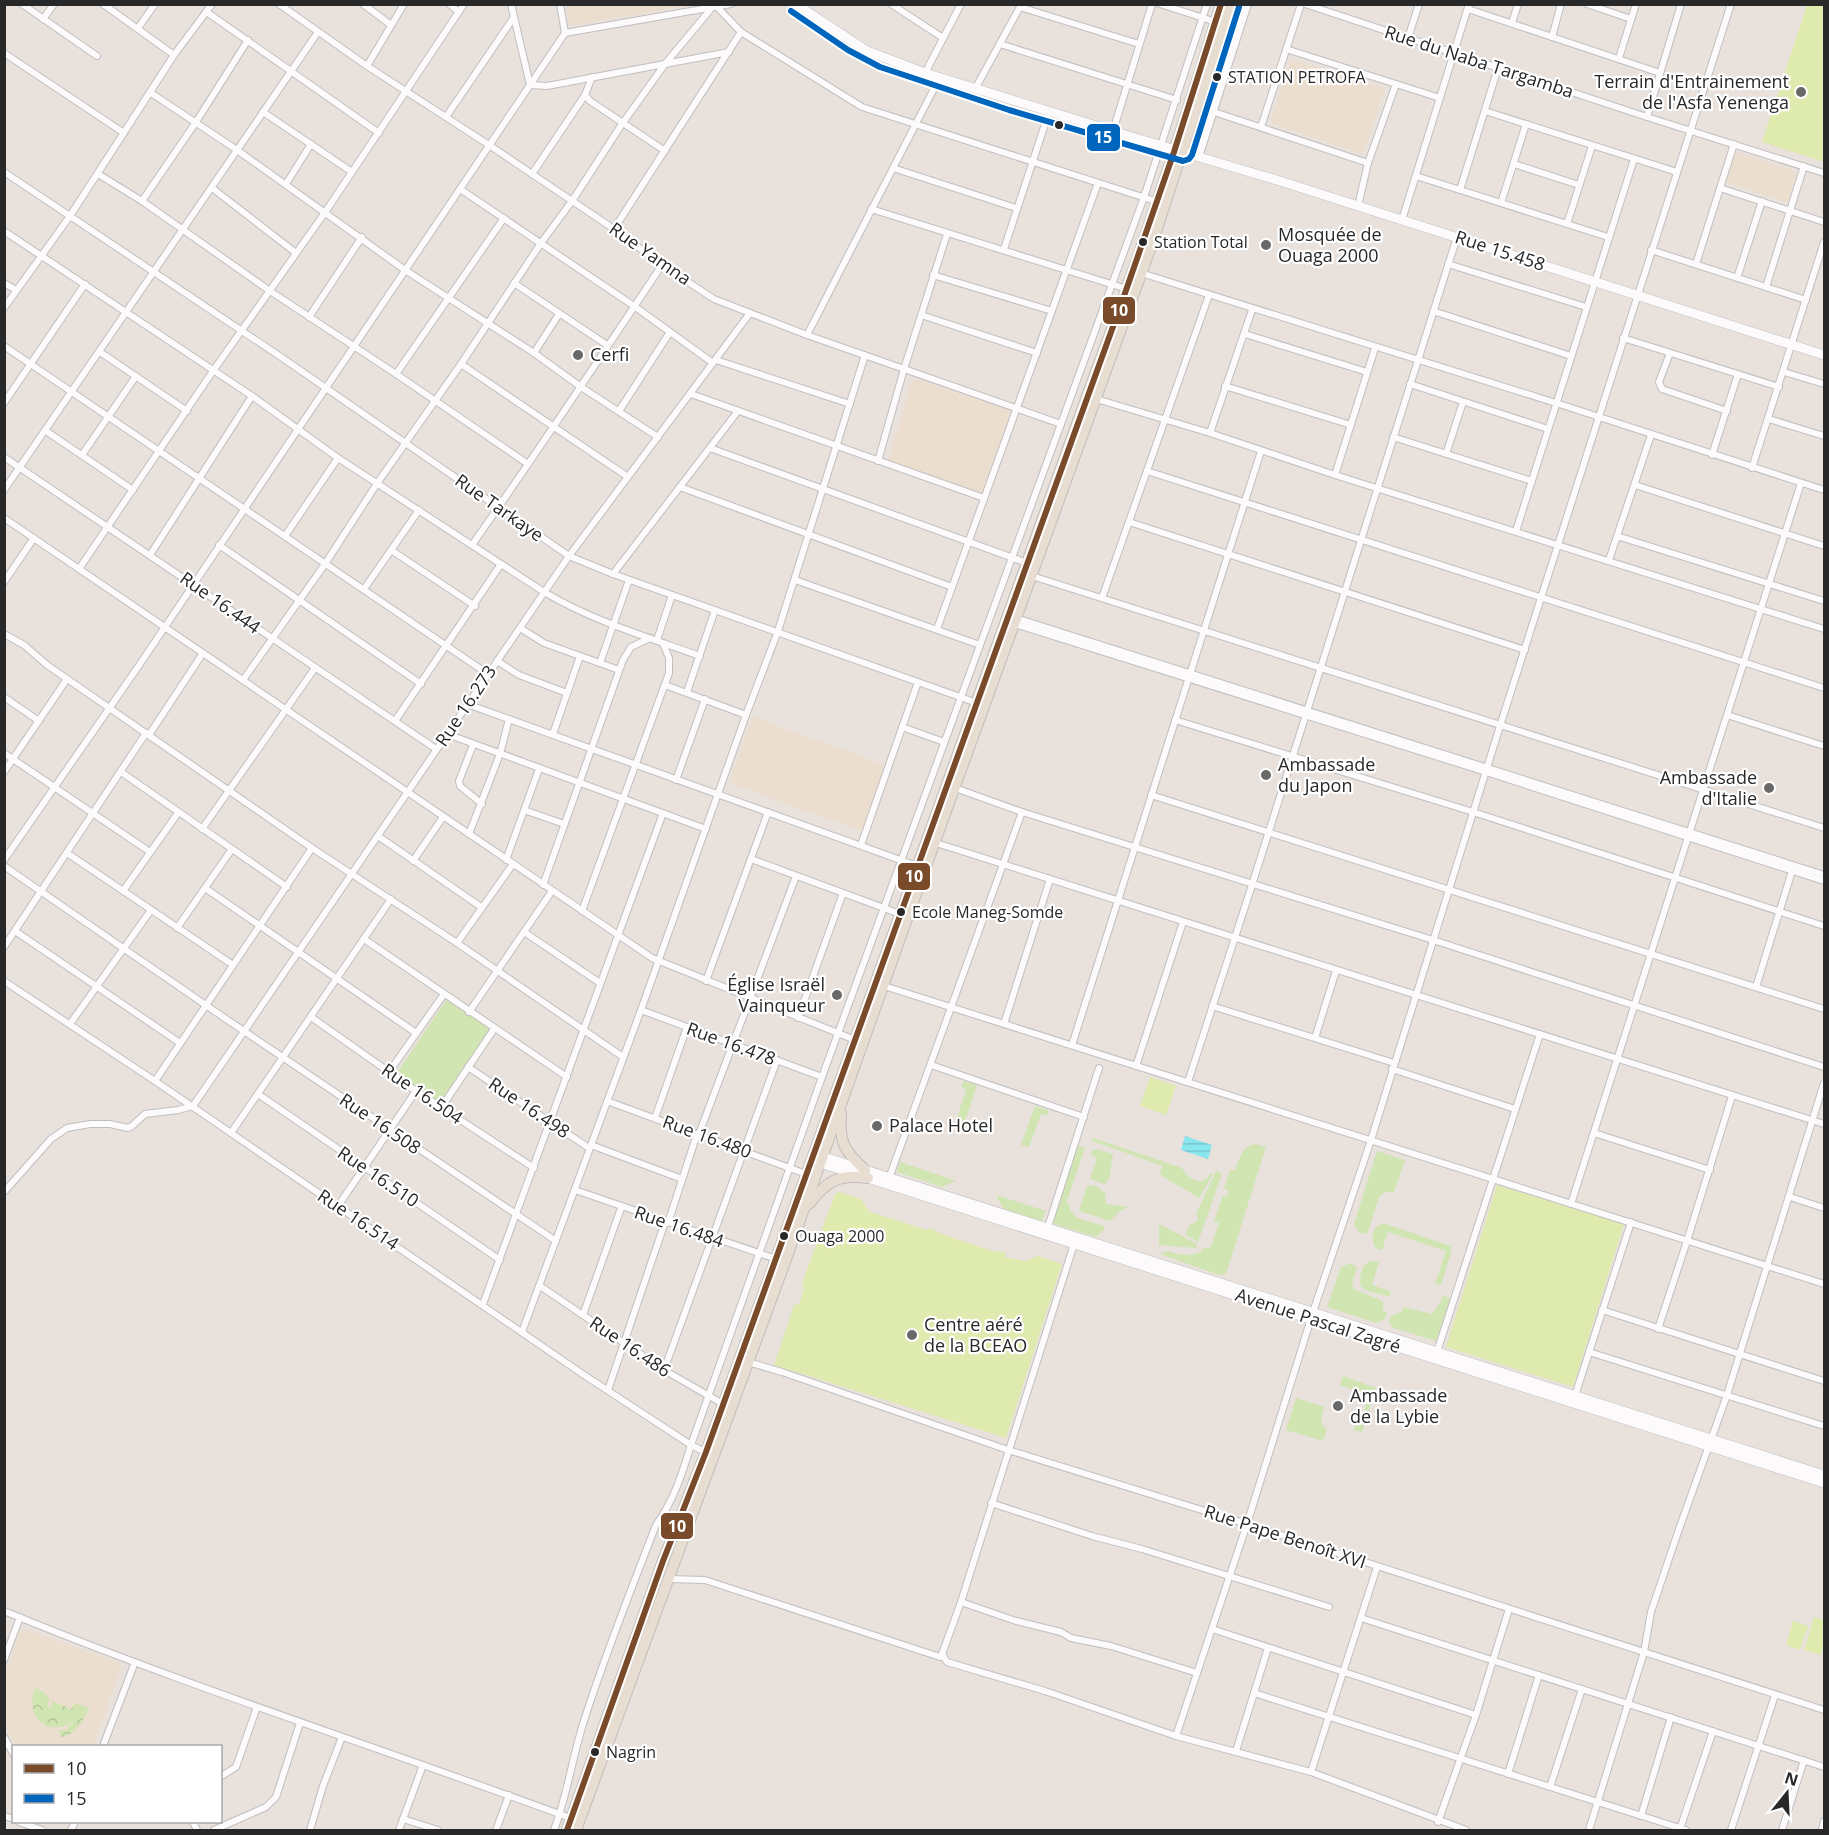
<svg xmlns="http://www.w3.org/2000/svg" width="1829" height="1835" font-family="'Open Sans',sans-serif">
<defs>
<pattern id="forest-crowns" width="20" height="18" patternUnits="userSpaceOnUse" patternTransform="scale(1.5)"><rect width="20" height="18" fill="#d0e5b2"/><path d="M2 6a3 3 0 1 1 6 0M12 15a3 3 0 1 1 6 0" fill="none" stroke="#b3c499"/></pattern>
<pattern id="water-rules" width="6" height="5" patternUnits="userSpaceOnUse" patternTransform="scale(1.5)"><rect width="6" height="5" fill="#8ae7f0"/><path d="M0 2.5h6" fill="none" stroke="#77c6ce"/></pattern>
</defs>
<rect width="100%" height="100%" fill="#e8e1dc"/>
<!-- education -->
<g fill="#ecdecf">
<path d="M566 4H693V5L570 26Z"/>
<path d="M1295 60 1382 88 1384 91 1364 151 1361 153 1273 124 1271 120 1290 62Z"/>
<path d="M1736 152 1797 172 1787 203 1726 182Z"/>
<path d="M913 378 1011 411 982 493 888 460Z"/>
<path d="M753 717 885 765 862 831 729 783Z"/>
<path d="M24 1629 121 1663 122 1666 93 1746H15L5 1723 4 1676 21 1630Z"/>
</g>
<!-- green -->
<g fill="#d0e5b2">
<path d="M447 999 491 1028 440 1104 396 1074Z"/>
<path d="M963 1081 977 1085 964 1124 956 1122 966 1089 961 1087Z"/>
<path d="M1035 1106 1048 1110 1047 1116 1041 1114 1029 1147 1021 1145Z"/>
<path d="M1093 1138 1182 1168C1189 1180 1203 1188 1211 1173L1213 1174 1199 1198 1159 1174 1163 1166 1092 1141Z"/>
<path d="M1255 1144 1266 1147 1226 1274 1219 1275 1160 1254 1166 1251C1177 1254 1197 1259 1204 1248L1211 1247 1219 1223 1214 1221 1223 1195 1226 1197 1229 1191 1224 1188 1230 1170H1235C1240 1158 1241 1147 1255 1144Z"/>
<path d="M1077 1145 1085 1148 1066 1204 1070 1205V1210L1077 1218 1104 1226V1230L1096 1237 1053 1224 1051 1221Z"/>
<path d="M1096 1149 1113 1154 1109 1180 1104 1184 1090 1179 1097 1158 1091 1155 1092 1151Z"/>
<path d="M1377 1151 1405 1160 1394 1192H1385L1379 1197 1368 1232 1365 1234 1359 1232 1354 1224Z"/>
<path d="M900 1162 956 1181 942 1187 897 1172Z"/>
<path d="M1216 1171 1222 1174 1198 1242 1185 1234 1191 1224 1196 1222 1198 1218 1196 1214Z"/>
<path d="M1095 1185 1105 1193 1106 1204 1128 1207 1120 1211 1110 1221 1079 1211 1087 1186Z"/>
<path d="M996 1195 1046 1211 1042 1221 1031 1231 1003 1208Z"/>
<path d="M1383 1223 1451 1246V1252L1441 1285 1435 1284 1446 1251 1388 1232 1382 1250 1375 1248 1372 1237 1375 1228Z"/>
<path d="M1159 1224 1197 1244 1196 1248 1159 1245Z"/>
<path d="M1370 1261 1379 1262 1372 1285 1390 1291 1389 1297C1365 1289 1354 1294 1363 1266Z"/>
<path d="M1351 1263 1357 1268 1352 1283 1354 1289 1383 1301V1309L1387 1313 1385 1319 1376 1323 1327 1307 1341 1267Z"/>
<path d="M1445 1296 1450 1299 1436 1341 1394 1328 1389 1322 1391 1316 1401 1312 1404 1307 1432 1314 1441 1302 1442 1297Z"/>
<path d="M1343 1376 1376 1388 1362 1432 1354 1430 1355 1426 1361 1423 1369 1395 1340 1385Z"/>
<path d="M1296 1398 1324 1407C1322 1415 1318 1424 1327 1429L1323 1441 1286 1430Z"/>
</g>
<!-- forest -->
<path fill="url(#forest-crowns)" d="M35 1688 44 1692 49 1698 48 1706 51 1707 53 1701 71 1709 75 1703 90 1708C83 1719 75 1737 60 1737V1730H66L72 1722C45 1739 25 1714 35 1688Z"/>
<!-- pitch -->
<g fill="#dfeaaf">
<path d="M1807 5H1824V162L1762 142Z"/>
<path d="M1150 1077 1176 1086 1166 1115 1140 1106Z"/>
<path d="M1497 1185 1624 1224 1573 1387 1446 1347Z"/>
<path d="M839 1192 861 1199 870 1212 927 1230 930 1228 941 1234 996 1252 997 1250 1006 1253 1005 1257 1025 1261 1038 1256 1062 1264 1006 1438 774 1365 794 1305 799 1304 804 1289 802 1283 835 1194Z"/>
<path d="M1814 1617 1824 1620V1645L1821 1655 1804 1650Z"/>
<path d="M1793 1621 1808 1626 1800 1650 1786 1645Z"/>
</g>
<!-- water -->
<path fill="url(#water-rules)" d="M1185 1136 1212 1145 1208 1159 1181 1150Z"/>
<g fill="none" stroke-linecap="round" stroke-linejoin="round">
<!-- street casing -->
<g stroke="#c0bfbf" stroke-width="8">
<g id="street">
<path d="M22 4 97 56"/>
<path d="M103 4 174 55"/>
<path d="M279 4 367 66 489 145 614 229 662 265 714 299 807 335 1061 424"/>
<path d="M363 4 391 25"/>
<path d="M449 4 459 12"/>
<path d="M511 4 530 85 547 86 729 52"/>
<path d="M891 4 943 38"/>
<path d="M1160 4 1216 22"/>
<path d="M1305 4 1647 117 1824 173"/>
<path d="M1587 4 1631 19"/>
<path d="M1020 7 1139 44"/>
<path d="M718 8 741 32 862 107 1158 202"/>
<path d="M1468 9 1660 73"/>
<path d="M208 13 379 133"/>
<path d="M43 19 54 4"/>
<path d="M1512 23 1518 4"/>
<path d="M138 28 155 4"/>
<path d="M565 33 731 4"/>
<path d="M1552 37 1561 4"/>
<path d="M1408 38 1419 4"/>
<path d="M1000 44 1177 100"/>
<path d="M1286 49 1440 98"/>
<path d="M4 53 124 133"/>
<path d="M1619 58 1636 4"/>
<path d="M367 66 404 4"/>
<path d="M925 73 961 4"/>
<path d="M592 77 585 95 590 101 665 151"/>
<path d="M975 89 1021 5"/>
<path d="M151 93 237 150 405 270 534 353 581 387 658 437"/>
<path d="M1485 111 1677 172"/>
<path d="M263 112 352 172"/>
<path d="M1214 112 1368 163"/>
<path d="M446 117 514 17"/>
<path d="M1647 117 1681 4"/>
<path d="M1261 127 1301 4"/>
<path d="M1113 131 1152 4"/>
<path d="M1199 157 1248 4"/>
<path d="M1514 164 1579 185"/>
<path d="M893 168 1016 208"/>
<path d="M4 172 281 357 569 556 613 574 977 703"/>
<path d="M98 174 142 201 270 291 396 374 528 464"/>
<path d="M532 174 585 95"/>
<path d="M1416 176 1608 237"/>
<path d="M286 184 311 144"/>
<path d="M212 188 296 253"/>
<path d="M1720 188 1824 222"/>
<path d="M460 189 634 306 713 363"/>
<path d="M1460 190 1498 68"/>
<path d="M142 201 196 122 248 40"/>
<path d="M1501 203 1526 124"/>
<path d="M1358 206 1368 163 1396 84"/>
<path d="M871 209 1127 289"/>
<path d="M1402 220 1469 4"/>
<path d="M1567 224 1592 146"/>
<path d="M614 229 741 32"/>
<path d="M4 231 252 396 338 458 544 592C593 621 647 637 700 656"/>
<path d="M1004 249 1049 112"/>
<path d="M1651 250 1806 300"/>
<path d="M1448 264 1586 307"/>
<path d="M1696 264 1734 144"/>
<path d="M1141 273 1556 403 1824 490"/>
<path d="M933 275 1052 311"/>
<path d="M1737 278 1762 201"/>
<path d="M4 283 16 290"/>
<path d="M514 283 607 345"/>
<path d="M1766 287 1804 166"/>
<path d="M4 308 70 216 174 55 212 4"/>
<path d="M1433 311 1571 356"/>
<path d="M921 315 1037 353"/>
<path d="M309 317 362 237"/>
<path d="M1245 334 1367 372"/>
<path d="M807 335 940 77"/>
<path d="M1623 338 1779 387"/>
<path d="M4 346 488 674"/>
<path d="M100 352 187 411"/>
<path d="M534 353 559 314"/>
<path d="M1670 353 1659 382 1662 389 1727 411"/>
<path d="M716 360 850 404"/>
<path d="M461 364 628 477"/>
<path d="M1784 372 1824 384"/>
<path d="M396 374 504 218"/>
<path d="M1410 384 1548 429"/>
<path d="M1225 386 1351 425"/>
<path d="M691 394 984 498"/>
<path d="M1093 398 1210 433 1335 475 1824 629"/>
<path d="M4 403 85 284"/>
<path d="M619 411 670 332"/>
<path d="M1769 419 1824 436"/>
<path d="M46 431 133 490"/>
<path d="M1210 433 1252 310"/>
<path d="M1393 437 1532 481"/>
<path d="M710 448 1027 563"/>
<path d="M1446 454 1463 402"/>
<path d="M82 455 136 376"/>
<path d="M1712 455 1738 374"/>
<path d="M4 457 436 749"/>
<path d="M878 461 904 369 947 234"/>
<path d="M1752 468 1824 242"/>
<path d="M1147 471 1824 688"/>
<path d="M1335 475 1375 348"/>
<path d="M1635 485 1824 546"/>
<path d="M680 487 952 587"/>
<path d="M4 490C109 338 213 185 318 32"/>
<path d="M4 518 652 958 855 1040"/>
<path d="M1129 522 1525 650"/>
<path d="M1516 531 1634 159"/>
<path d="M285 536 338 458"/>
<path d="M1617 536 1824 601"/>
<path d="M219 545 421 684"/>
<path d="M472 545C537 453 599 359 662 265"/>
<path d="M391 550 475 606"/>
<path d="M150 555 252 396"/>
<path d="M1609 560 1651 435"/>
<path d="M79 569 213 371 326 211 464 4"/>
<path d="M613 574 738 411"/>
<path d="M1032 576 1824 828"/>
<path d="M795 580 980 645"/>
<path d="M4 582 34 538"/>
<path d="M364 589 419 510"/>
<path d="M1102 598 1209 295"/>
<path d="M1016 618 1824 875"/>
<path d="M1012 623 1486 772 1824 881"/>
<path d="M520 628 544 643 619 670"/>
<path d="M937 629 1098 183"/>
<path d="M4 634 24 645 47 665 312 848 457 943 623 1057"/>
<path d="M657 640 672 595"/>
<path d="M497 661 519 675 567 693"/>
<path d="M600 663 629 580"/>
<path d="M243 680 325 564 378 482 461 364 541 243 572 201 622 124 665 64 710 10"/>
<path d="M665 685 746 715"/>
<path d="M687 692 715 610"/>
<path d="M4 697 39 721"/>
<path d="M467 704 917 866"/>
<path d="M1727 715 1824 746"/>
<path d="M1175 720 1473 812 1824 926"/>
<path d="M395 721 501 564"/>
<path d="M902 727 944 742"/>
<path d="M447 734 706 829"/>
<path d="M553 734 580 656"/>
<path d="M149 735 203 653"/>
<path d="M473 745 459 781 460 786 482 804"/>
<path d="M4 753 150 852"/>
<path d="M4 772 67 679"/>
<path d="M121 772 287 887"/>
<path d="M676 780 705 699"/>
<path d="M955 788 1022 812 1433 940 1824 1067"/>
<path d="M1151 795 1824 1009"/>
<path d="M524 810 564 824"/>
<path d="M202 829 315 668"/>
<path d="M469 834 500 754 509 719"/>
<path d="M378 836 481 907"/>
<path d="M933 842 1824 1124"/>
<path d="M861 845 918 682"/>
<path d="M67 853 233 965"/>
<path d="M751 859 900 914"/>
<path d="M4 860 140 664 565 33 560 4"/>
<path d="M506 860 539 769"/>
<path d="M413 861 443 817"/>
<path d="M4 866 226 1019 556 1241"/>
<path d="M543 885 623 660 631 647 650 638"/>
<path d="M205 888 416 1033"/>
<path d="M123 891 178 813"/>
<path d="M582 911 669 673V658L663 643"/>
<path d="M177 928 232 849"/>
<path d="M15 931 180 1043"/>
<path d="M524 932 600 983"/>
<path d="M364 939 567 1077"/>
<path d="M457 943 513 864"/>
<path d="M4 947 146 733"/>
<path d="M4 981 155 1081 584 1375 691 1445 707 1453"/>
<path d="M706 981 768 812"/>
<path d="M881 985 1824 1284"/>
<path d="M1756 987 1792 871"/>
<path d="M1212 1006 1394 1063"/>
<path d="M641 1010 822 1077"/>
<path d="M469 1012 552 891"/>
<path d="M311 1017 416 1091 534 1168"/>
<path d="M798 1018 843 893"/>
<path d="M70 1024 151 910"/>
<path d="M1004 1024 1050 879"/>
<path d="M1315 1038 1336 971"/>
<path d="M1072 1045 1261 451"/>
<path d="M931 1065 1084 1117"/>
<path d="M1136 1066 1183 922"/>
<path d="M468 1067 589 1148"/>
<path d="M1392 1069 1515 1109"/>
<path d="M389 1072 444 994"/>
<path d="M155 1081 312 848"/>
<path d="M1188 1082 1252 885 1457 237"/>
<path d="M258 1094 500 1260"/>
<path d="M607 1101 806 1174"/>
<path d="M441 1108 494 1029"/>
<path d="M655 1118 687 1027"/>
<path d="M231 1133 391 899"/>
<path d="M1594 1133 1710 1170"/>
<path d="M699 1134 796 876"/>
<path d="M591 1145 682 1179"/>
<path d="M888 1181 1022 812"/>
<path d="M575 1190 779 1260"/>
<path d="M4 1192 51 1139 67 1128 90 1124H110L128 1128 132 1126 145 1114 178 1110 193 1106 569 556 750 313"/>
<path d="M1790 1197 1824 1208"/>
<path d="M1571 1204 1801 483"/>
<path d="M338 1206 416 1091"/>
<path d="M668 1223 697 1134"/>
<path d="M1047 1230 1099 1068"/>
<path d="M540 1286 664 1370 723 1404"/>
<path d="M483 1304 663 813"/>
<path d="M1602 1310 1824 1381"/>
<path d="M583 1315 621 1208"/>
<path d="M1658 1329 1687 1241 1732 1096"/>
<path d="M522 1332 641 1010 746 715 778 631 865 355"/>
<path d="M1589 1352 1824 1426"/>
<path d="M1436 1355 1540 1034"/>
<path d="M748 1362 782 1372 1008 1450 1247 1524 1824 1710"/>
<path d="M664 1370 777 1060"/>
<path d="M608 1390 665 1222"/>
<path d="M1574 1399 1631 1222"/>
<path d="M991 1503 1092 1536 1142 1549 1329 1607"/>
<path d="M669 1579 705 1580 940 1657 942 1654"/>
<path d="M961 1602 1016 1621 1061 1632 1071 1638 1111 1646 1197 1673"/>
<path d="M4 1611C191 1688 384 1749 573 1819"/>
<path d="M1361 1618 1824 1767"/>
<path d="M1212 1629 1476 1715"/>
<path d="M942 1654 947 1662 1045 1691 1176 1736 1311 1772 1466 1830"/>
<path d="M942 1654 961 1602 1074 1244"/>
<path d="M4 1660 20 1617"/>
<path d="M1254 1693 1686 1830"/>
<path d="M1176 1736 1247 1524 1313 1312 1371 1140 1500 726 1731 4"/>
<path d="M4 1737 14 1755"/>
<path d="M103 1746 135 1662"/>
<path d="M1236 1751 1268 1648"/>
<path d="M1311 1772 1377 1567"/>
<path d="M1508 1774 1539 1675"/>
<path d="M220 1777 236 1767 257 1707"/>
<path d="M1550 1787 1582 1689"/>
<path d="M4 1816 14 1819"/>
<path d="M1641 1816 1671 1717"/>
<path d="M403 1819 438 1830"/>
<path d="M19 1822 42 1830"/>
<path d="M193 1822 197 1830"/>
<path d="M1438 1822 1476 1715 1509 1609"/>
<path d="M1680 1829 1713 1731"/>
<path d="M71 1830 75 1822"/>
<path d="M214 1830 266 1807 276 1797 300 1723"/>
<path d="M310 1830 323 1786 342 1737"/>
<path d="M399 1830 423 1765"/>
<path d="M496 1830 509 1795"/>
<path d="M554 1830C567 1796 572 1759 583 1724 604 1657 631 1590 656 1525 674 1500 682 1474 691 1445L822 1077 1144 197 1207 4"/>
<path d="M1589 1830 1644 1652 1651 1612 1678 1532 1727 1395 1824 1083"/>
<path d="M1731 1830 1775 1695"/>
<path d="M1782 1830 1804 1760"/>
<path d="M1822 1830 1824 1821"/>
</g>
</g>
<!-- secondary casing -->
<g stroke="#c0bfbf" stroke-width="10">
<g id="secondary">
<path d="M796 4 867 51 925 73 1132 137 1280 181 1824 355"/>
<path d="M818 1155 1824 1475"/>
<path d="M814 1161 1824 1483"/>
</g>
</g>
<!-- primary casing -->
<g stroke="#c0bdbb" stroke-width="12">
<g id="primary">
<path d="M841 1113C839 1142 844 1151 865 1170"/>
<path d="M809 1204C827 1181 837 1174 868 1178"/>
<path d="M567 1830 663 1561 706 1452 776 1259 1087 396C1136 267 1181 136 1221 4"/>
<path d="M576 1830 785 1262 909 913 1153 241 1230 4"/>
</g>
</g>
<!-- street -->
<use href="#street" stroke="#fcfafa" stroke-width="6"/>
<!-- secondary -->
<use href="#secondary" stroke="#fcfafa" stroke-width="9"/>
<!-- primary -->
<use href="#primary" stroke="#e7ded1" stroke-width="10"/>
<!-- bus-1 casing -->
<g stroke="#fff" stroke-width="10">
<path id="bus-1" d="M567 1830 663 1561 706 1452 1123 299 1174 152 1221 4"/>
</g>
<!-- bus-2 casing -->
<g stroke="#fff" stroke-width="10">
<path id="bus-2" d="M791 11 848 50 880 67 1009 110 1183 161 1189 159 1192 155 1239 7"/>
</g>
<!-- bus-1 -->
<use href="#bus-1" stroke="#7a4b2a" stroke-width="6"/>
<!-- bus-2 -->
<use href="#bus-2" stroke="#0065bd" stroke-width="6"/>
</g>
<!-- markers -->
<g fill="#282828" stroke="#fff" stroke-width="2">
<circle cx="1217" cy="77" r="5"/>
<circle cx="1059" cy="125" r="5"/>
<circle cx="1143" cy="242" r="5"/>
<circle cx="901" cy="912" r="5"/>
<circle cx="784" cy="1236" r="5"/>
<circle cx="595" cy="1752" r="5"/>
</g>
<g fill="#6b6967" stroke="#fff" stroke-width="2">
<circle cx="1801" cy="92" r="6"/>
<circle cx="1266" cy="245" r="6"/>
<circle cx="578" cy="355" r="6"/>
<circle cx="1266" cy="775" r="6"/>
<circle cx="1769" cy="788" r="6"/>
<circle cx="837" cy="995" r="6"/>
<circle cx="877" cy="1126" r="6"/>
<circle cx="912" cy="1335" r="6"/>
<circle cx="1338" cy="1406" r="6"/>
</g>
<g text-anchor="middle" stroke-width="4.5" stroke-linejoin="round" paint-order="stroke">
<!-- bus labels -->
<g font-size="16" fill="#282828" stroke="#fff" text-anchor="start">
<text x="1228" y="83">STATION PETROFA</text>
<text x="1154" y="248">Station Total</text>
<text x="912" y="918">Ecole Maneg-Somde</text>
<text x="795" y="1242">Ouaga 2000</text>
<text x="606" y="1758">Nagrin</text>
</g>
<!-- street labels -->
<g font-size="18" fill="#282828" stroke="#fff">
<text transform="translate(1479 62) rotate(18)" y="6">Rue du Naba Targamba</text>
<text transform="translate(1500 251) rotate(18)" y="6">Rue 15.458</text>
<text transform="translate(650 254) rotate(35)" y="6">Rue Yamna</text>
<text transform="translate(499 508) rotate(35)" y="6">Rue Tarkaye</text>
<text transform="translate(220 603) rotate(35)" y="6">Rue 16.444</text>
<text transform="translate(466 706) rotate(-56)" y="6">Rue 16.273</text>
<text transform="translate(731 1044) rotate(20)" y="6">Rue 16.478</text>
<text transform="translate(422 1094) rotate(34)" y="6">Rue 16.504</text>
<text transform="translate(529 1108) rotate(34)" y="6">Rue 16.498</text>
<text transform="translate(380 1124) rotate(34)" y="6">Rue 16.508</text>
<text transform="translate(707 1137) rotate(20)" y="6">Rue 16.480</text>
<text transform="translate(378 1177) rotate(34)" y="6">Rue 16.510</text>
<text transform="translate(358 1220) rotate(34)" y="6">Rue 16.514</text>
<text transform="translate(679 1227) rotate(19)" y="6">Rue 16.484</text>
<text transform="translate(1318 1321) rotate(18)" y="6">Avenue Pascal Zagré</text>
<text transform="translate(630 1347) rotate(34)" y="6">Rue 16.486</text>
<text transform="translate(1285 1537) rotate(18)" y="6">Rue Pape Benoît XVI</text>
</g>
<!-- poi labels -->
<g font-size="18" fill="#282828" stroke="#fff" text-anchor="start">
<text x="1789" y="88" text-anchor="end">Terrain d'Entrainement<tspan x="1789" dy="21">de l'Asfa Yenenga</tspan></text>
<text x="1278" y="241">Mosquée de<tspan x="1278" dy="21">Ouaga 2000</tspan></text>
<text x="590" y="361">Cerfi</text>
<text x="1278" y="771">Ambassade<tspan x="1278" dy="21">du Japon</tspan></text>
<text x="1757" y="784" text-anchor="end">Ambassade<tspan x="1757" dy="21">d'Italie</tspan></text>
<text x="825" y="991" text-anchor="end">Église Israël<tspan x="825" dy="21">Vainqueur</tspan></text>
<text x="889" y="1132">Palace Hotel</text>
<text x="924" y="1331">Centre aéré<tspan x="924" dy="21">de la BCEAO</tspan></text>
<text x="1350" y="1402">Ambassade<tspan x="1350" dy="21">de la Lybie</tspan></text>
</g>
</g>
<g stroke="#fff" stroke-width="2">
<rect x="1086" y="123" width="35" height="29" rx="6" fill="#0065bd"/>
<rect x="1102" y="296" width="34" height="29" rx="6" fill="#7a4b2a"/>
<rect x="897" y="862" width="34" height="29" rx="6" fill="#7a4b2a"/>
<rect x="660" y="1512" width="34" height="28" rx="6" fill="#7a4b2a"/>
</g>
<g font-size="16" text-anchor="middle" font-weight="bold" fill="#fff">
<text x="1103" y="143">15</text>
<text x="1119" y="316">10</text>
<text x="914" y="882">10</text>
<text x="677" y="1532">10</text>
</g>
<!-- border -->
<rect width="1829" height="1835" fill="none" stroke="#282828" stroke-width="12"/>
<!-- legend -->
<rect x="12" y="1745" width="210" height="78" fill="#ffffff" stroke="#a9a9a9" stroke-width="1.5"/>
<rect x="24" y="1764" width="30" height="9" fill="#7a4b2a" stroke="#a9a9a9" stroke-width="1.5"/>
<text x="66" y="1775" font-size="18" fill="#282828">10</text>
<rect x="24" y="1794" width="30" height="9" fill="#0065bd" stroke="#a9a9a9" stroke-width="1.5"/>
<text x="66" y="1805" font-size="18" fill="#282828">15</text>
<!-- north arrow -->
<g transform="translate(1787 1793) rotate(18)" stroke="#ffffff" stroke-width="4.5" paint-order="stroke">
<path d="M0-4.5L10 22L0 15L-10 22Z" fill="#282828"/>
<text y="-9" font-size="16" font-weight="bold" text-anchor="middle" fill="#282828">N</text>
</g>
</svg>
